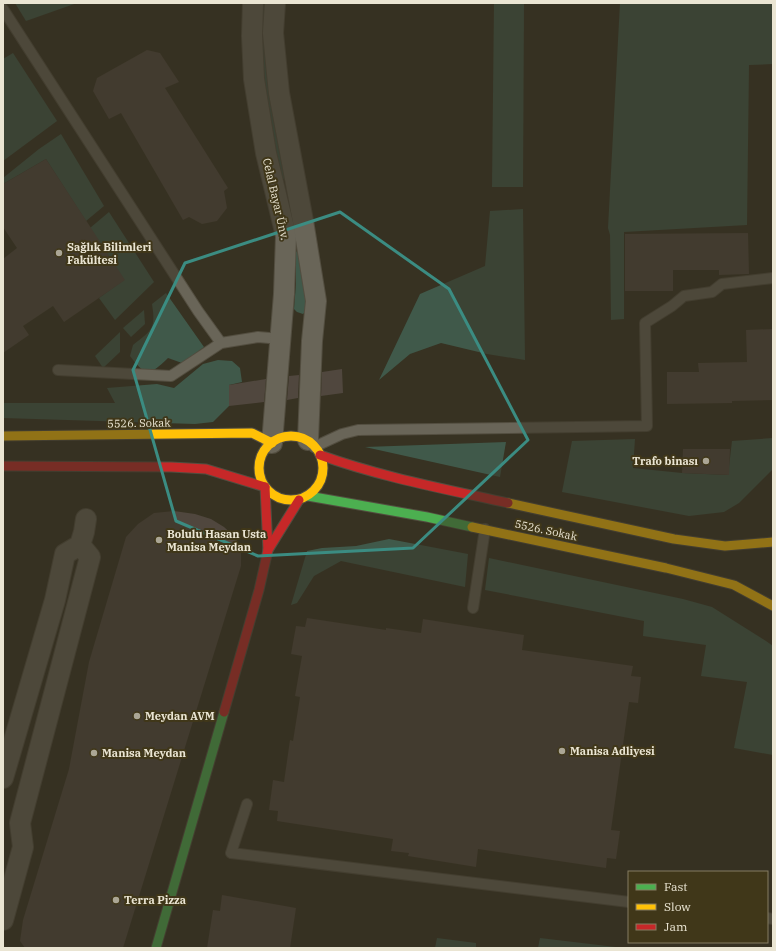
<svg xmlns="http://www.w3.org/2000/svg" width="776" height="951" font-family="'IBM Plex Serif',serif">
<rect width="100%" height="100%" fill="#373222"/>
<!-- green -->
<g fill="#40594a">
<path d="M15 3H77L26 21Z"/>
<path d="M260 3H270L286 178 283 179 280 177 265 91Z"/>
<path d="M494 3H524L523 187H492Z"/>
<path d="M620 3H773V64L749 65 747 225 624 232V319L611 320 610 235 608 228Z"/>
<path d="M13 53 57 121 3 161V59Z"/>
<path d="M61 134 104 206 86 221 46 159 3 184V178L39 149Z"/>
<path d="M523 209 525 360 487 354 441 343 410 354 379 380 420 294 485 266 490 211Z"/>
<path d="M109 212 154 282 115 320 99 298 124 280 90 228Z"/>
<path d="M298 250 301 252 307 308 305 312 303 314 297 312 294 309 296 284V252Z"/>
<path d="M166 293 204 347 182 363 168 358C149 376 146 377 130 356L133 345C152 330 156 329 152 304Z"/>
<path d="M144 310 145 324 131 337 123 328Z"/>
<path d="M120 332V352L103 368 95 356Z"/>
<path d="M218 360 232 361 240 368 242 382 229 385V406L213 422 195 424 3 418V403H115L107 388 157 384 174 388 203 364Z"/>
<path d="M773 438V469L739 503 724 512 689 516 562 492 572 441 635 439 633 468 682 473 728 475 732 441Z"/>
<path d="M506 442 500 477 365 447Z"/>
<path d="M389 539 468 554 465 587 341 561 314 576 297 603 291 605 307 551 322 548 356 546Z"/>
<path d="M489 558 683 599 712 607 766 641 773 646V755L734 748 747 682 701 676 706 645 643 636 644 621 485 590Z"/>
<path d="M437 938 476 943V948H435Z"/>
<path d="M540 938 624 948H538Z"/>
</g>
<!-- building -->
<g fill="#50473e">
<path d="M147 50 160 53 179 82 165 88 228 188 224 191 227 208 217 221 202 224 189 217 183 220 121 113 109 119 93 91 97 78Z"/>
<path d="M46 159 125 280 64 322 53 306 23 326 29 335 3 353V259L17 248 3 227V184Z"/>
<path d="M748 233 749 274 719 275V270H673V291H625V234Z"/>
<path d="M773 329V400L732 401V403L667 404V372H699L698 363 747 362 746 330Z"/>
<path d="M342 369 343 393 321 396 322 372Z"/>
<path d="M299 375 298 398 287 400 289 376Z"/>
<path d="M266 379 264 402 229 406V385Z"/>
<path d="M683 449H730L729 475 682 473Z"/>
<path d="M174 511 195 514 211 519 224 527 236 538 241 553V566L123 948H25L20 941 23 920 69 769 89 662 126 537 138 524 154 513Z"/>
<path d="M307 618 386 630V628L421 633 423 619 524 635 522 650 633 666 631 676 641 677 638 703 629 702 611 830 620 831 616 859 607 858 606 868 478 849 476 867 408 856 409 853 391 851 393 839 277 821 278 811 269 810 273 780 284 782 290 740 293 741 300 697 295 696 302 656 291 654 296 626 305 627Z"/>
<path d="M222 895 296 908 290 948H207L213 910 220 911Z"/>
</g>
<g fill="none" stroke-linecap="round" stroke-linejoin="round">
<!-- lane casing -->
<g stroke="#534e40" stroke-width="12">
<g id="lane">
<path d="M3 9 198 311 221 343"/>
<path d="M58 370 171 376 221 343 258 337 281 339"/>
<path d="M314 447 342 434 358 430 647 426 645 323 672 306 684 296 712 292 722 284 773 278"/>
<path d="M473 608 485 529"/>
<path d="M247 804 231 853 629 902"/>
<path d="M767 918 773 919"/>
</g>
</g>
<!-- street casing -->
<g stroke="#534e40" stroke-width="22">
<g id="street">
<path d="M253 3 252 36 254 79 266 153 286 236 284 294 272 443"/>
<path d="M275 3 273 33 279 93 303 221 316 301 312 341 308 440"/>
<path d="M3 778 55 600 65 554 80 545 84 532 86 519"/>
<path d="M3 920 23 847 20 823 90 557 80 545"/>
</g>
</g>
<!-- fast casing -->
<g stroke="#534e40" stroke-width="11">
<g id="fast">
<path d="M308 496 427 517 472 527"/>
<path d="M156 948 224 712"/>
</g>
</g>
<!-- slow casing -->
<g stroke="#534e40" stroke-width="11">
<g id="slow">
<path d="M3 436 252 433 272 443"/>
<circle cx="291" cy="468" r="32"/>
<path d="M508 503 674 539 725 546 773 542"/>
<path d="M472 527 666 568 734 585 773 606"/>
</g>
</g>
<!-- jam casing -->
<g stroke="#534e40" stroke-width="11">
<g id="jam">
<path d="M320 455C381 477 445 489 508 503"/>
<path d="M3 466 171 467 206 469 265 487"/>
<path d="M265 487 268 550"/>
<path d="M224 712 259 590 268 550 299 500"/>
</g>
</g>
<!-- lane -->
<use href="#lane" stroke="#696558" stroke-width="10"/>
<!-- street -->
<use href="#street" stroke="#696558" stroke-width="20"/>
<!-- fast -->
<use href="#fast" stroke="#4caf50" stroke-width="9"/>
<!-- slow -->
<use href="#slow" stroke="#ffc107" stroke-width="9"/>
<!-- jam -->
<use href="#jam" stroke="#c62828" stroke-width="9"/>
</g>
<!-- marked area -->
<path d="M0 0H776V951H0ZM340 212 449 289 528 440 413 548 258 556 176 521 133 370 185 263Z" fill="#373222" fill-opacity=".55" fill-rule="evenodd"/>
<path fill="none" stroke="#3b8c82" stroke-width="3" stroke-linejoin="round" d="M340 212 449 289 528 440 413 548 258 556 176 521 133 370 185 263Z"/>
<!-- markers -->
<g fill="#aba695" stroke="#403719" stroke-width="1.5">
<circle cx="59" cy="253" r="4"/>
<circle cx="706" cy="461" r="4"/>
<circle cx="159" cy="540" r="4"/>
<circle cx="137" cy="716" r="4"/>
<circle cx="562" cy="751" r="4"/>
<circle cx="94" cy="753" r="4"/>
<circle cx="116" cy="900" r="4"/>
</g>
<g text-anchor="middle" stroke-width="4" stroke-linejoin="round" paint-order="stroke">
<!-- street labels -->
<g font-size="11" fill="#eae5d3" stroke="#403719">
<text transform="translate(276 199) rotate(77)" y="4">Celal Bayar Ünv.</text>
<text transform="translate(139 423) rotate(-1)" y="4">5526. Sokak</text>
<text transform="translate(546 530) rotate(12)" y="4">5526. Sokak</text>
</g>
<!-- poi labels -->
<g font-size="11" font-weight="bold" fill="#eae5d3" stroke="#403719" text-anchor="start">
<text x="67" y="251">Sağlık Bilimleri<tspan x="67" dy="13">Fakültesi</tspan></text>
<text x="698" y="465" text-anchor="end">Trafo binası</text>
<text x="167" y="538">Bolulu Hasan Usta<tspan x="167" dy="13">Manisa Meydan</tspan></text>
<text x="145" y="720">Meydan AVM</text>
<text x="570" y="755">Manisa Adliyesi</text>
<text x="102" y="757">Manisa Meydan</text>
<text x="124" y="904">Terra Pizza</text>
</g>
</g>
<!-- border -->
<rect width="776" height="951" fill="none" stroke="#eae5d3" stroke-width="8"/>
<!-- legend -->
<rect x="628" y="871" width="140" height="72" fill="#403719" stroke="#847d63"/>
<rect x="636" y="884" width="20" height="6" fill="#4caf50" stroke="#847d63"/>
<text x="664" y="891" font-size="12" fill="#eae5d3">Fast</text>
<rect x="636" y="904" width="20" height="6" fill="#ffc107" stroke="#847d63"/>
<text x="664" y="911" font-size="12" fill="#eae5d3">Slow</text>
<rect x="636" y="924" width="20" height="6" fill="#c62828" stroke="#847d63"/>
<text x="664" y="931" font-size="12" fill="#eae5d3">Jam</text>
</svg>
